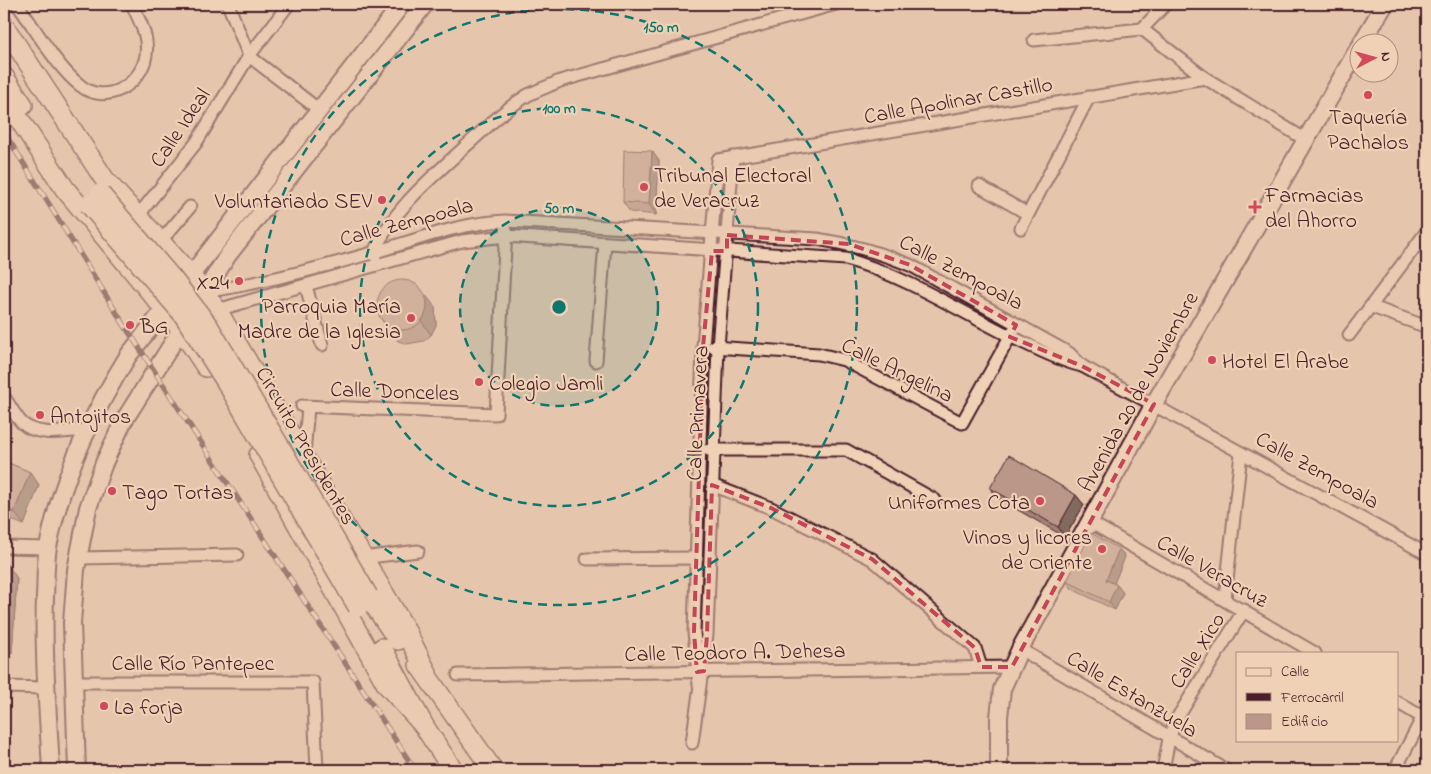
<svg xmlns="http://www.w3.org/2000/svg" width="1431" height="774" font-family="'Indie Flower',sans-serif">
<rect width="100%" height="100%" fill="#e5c6ad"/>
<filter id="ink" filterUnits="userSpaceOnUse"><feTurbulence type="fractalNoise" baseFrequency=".02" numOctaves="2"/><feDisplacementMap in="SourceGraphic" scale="10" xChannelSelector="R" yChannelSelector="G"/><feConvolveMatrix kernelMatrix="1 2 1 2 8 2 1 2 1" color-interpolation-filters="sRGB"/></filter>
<g filter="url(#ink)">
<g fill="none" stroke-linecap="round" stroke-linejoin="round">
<!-- street casing -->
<g stroke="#4a1f2b" stroke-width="15">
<g id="street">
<path d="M17 4C36 29 56 67 81 86 106 106 142 84 146 55 149 36 139 20 132 4"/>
<path d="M228 4 249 56 318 109"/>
<path d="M1142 29 1205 78 1306 140"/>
<path d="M1142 29 1166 4"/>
<path d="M1034 40 1142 29"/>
<path d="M979 186 1028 214"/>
<path d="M137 217 196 143 249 56 289 4"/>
<path d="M1021 228 1089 97"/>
<path d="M160 242 190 207"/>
<path d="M375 256 374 252C393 209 431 178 466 146 486 128 505 109 528 95 538 90 549 86 560 81L836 4"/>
<path d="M306 286 322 345"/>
<path d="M204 292C261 283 317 269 372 253 417 240 458 223 505 221L817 239C849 244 879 252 910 265L1069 353 1082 366"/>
<path d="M1372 307 1427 327"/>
<path d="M217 310 462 241 506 236 846 259C909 277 963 314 1022 342 1042 351 1060 361 1082 366L1427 554"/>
<path d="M1349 335 1427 231"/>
<path d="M713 347 819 354 844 360 962 423 1013 331"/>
<path d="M596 361 605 243"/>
<path d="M4 397C10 405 15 416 22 423 38 438 67 431 87 430"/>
<path d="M302 406 496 414 506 230"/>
<path d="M709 450H846L935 500"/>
<path d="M304 454 308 407"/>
<path d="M712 485 771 508 872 559 975 648 981 667"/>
<path d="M1090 522 1315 653"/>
<path d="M4 547 48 548"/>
<path d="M79 558 237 555"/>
<path d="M362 558 418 551"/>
<path d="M587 559 697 558"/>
<path d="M1225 599 1241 453"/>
<path d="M1020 649 1226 770"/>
<path d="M458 675 1012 667"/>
<path d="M74 682H313L317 770"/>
<path d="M699 685 694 632 703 347 718 160 1205 78"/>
<path d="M4 687 47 688"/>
<path d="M1397 702 1427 720"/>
<path d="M692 743 707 635 718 347 733 157"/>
<path d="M1163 770 1169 739 1176 720 1244 610"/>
<path d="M1395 770 1427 709"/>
</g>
</g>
<!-- secondary casing -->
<g stroke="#4a1f2b" stroke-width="20">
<g id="secondary">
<path d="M1362 42 1385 4"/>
<path d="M51 770C48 712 43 654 45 596 46 580 45 563 48 547 61 479 92 414 128 356L402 4"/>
<path d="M77 770 72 623 76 570 88 508 104 463 123 422 228 255 425 4"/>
<path d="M999 770V717L1002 689 1020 649 1154 404 1358 49"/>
</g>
</g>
<!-- primary casing -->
<g stroke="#4a1f2b" stroke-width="22">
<g id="primary">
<path d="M4 26 105 180 191 276 217 310 405 629 427 673"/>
<path d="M4 77 23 105"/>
<path d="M4 96 65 189 181 329 206 367"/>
<path d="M259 455 387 685 424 726"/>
<path d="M368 596 398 640"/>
<path d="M382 648 424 726 453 770"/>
<path d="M419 665 493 770"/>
</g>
</g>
<!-- street -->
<use href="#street" stroke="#efd1b5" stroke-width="11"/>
<!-- secondary -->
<use href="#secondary" stroke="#efd1b5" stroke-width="16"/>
<!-- primary -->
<use href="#primary" stroke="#efd1b5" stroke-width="19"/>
<!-- rail casing -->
<g stroke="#4a1f2b" stroke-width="5.5">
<path id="rail" d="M4 132 123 323 415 770"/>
</g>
<!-- rail -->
<use href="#rail" stroke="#efd1b5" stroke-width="4" stroke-dasharray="11" stroke-linecap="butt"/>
<!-- primary-bridge casing -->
<g stroke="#4a1f2b" stroke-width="22" stroke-linecap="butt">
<g id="primary-bridge">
<path d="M100 194 174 281 209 327 368 596"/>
<path d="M89 204 183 314 227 383 358 607"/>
</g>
</g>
<!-- primary-bridge -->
<use href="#primary-bridge" stroke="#efd1b5" stroke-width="19"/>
</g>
<!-- wall -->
<g fill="#a08275" stroke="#4a1f2b">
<path d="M652 151 659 161 656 215 630 212 623 202Z"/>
<path d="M435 307 436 325 431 335 424 341 407 344 398 341 388 329 379 316Z"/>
<path d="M4 461 30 472 39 485 24 525 4 517Z"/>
<path d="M990 488 1076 495 1084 505 1065 537 997 498Z"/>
<path d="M1119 549 1125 557 1114 583 1117 585 1123 593 1115 610 1072 589 1067 581Z"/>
<path d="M4 564 17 578 12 653 4 652Z"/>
</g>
<!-- shaded-wall -->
<g fill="#826a5f" stroke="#4a1f2b">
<path d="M652 151 659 161 656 215 649 204Z"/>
<path d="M425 294 435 307 436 325 431 335 422 322Z"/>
<path d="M30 472 39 485 24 525 14 512Z"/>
<path d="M1076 495 1084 505 1065 537 1058 527Z"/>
<path d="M1119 549 1125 557 1112 588 1106 580Z"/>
<path d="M8 565 17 578 12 653 4 640V628Z"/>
<path d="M1117 585 1123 593 1115 610 1109 602Z"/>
</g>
<!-- building -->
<g fill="#ba9788" stroke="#4a1f2b">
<path d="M624 150 652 151 649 204 623 202Z"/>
<circle cx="402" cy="305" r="25"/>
<path d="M1009 455 1076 495 1058 527 990 488Z"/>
<path d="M4 461 30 472 14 512 4 508Z"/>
<path d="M1091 533 1119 549 1106 580 1117 585 1109 602 1067 581Z"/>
<path d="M4 564 8 565 4 628Z"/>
</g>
</g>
<!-- marked area -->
<path d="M0 0H1431V774H0ZM727 235 849 244 910 265 1016 325 1010 337 1082 366 1154 404 1012 667H981L975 648 872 559 771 508 712 485 707 635 704 671 697 672 694 632 703 347 712 251H727Z" fill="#e5c6ad" fill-opacity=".55" fill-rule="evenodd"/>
<path fill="none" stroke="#c44556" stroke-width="4" stroke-dasharray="10 6" stroke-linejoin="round" d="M727 235 849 244 910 265 1016 325 1010 337 1082 366 1154 404 1012 667H981L975 648 872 559 771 508 712 485 707 635 704 671 697 672 694 632 703 347 712 251H727Z"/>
<!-- distance rings -->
<circle cx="559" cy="307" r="99" fill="#0f766e" fill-opacity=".12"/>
<g fill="none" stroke="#0f766e" stroke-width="2.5" stroke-dasharray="9 6">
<circle cx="559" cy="307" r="99"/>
<circle cx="559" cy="307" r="199"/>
<circle cx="559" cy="307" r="298"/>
</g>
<!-- markers -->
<g fill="#d1495b" stroke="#efd1b5" stroke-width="2">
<circle cx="1368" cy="95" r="5"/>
<circle cx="644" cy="187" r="5"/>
<circle cx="382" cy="200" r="5"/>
<path d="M1252.5 199.5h5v5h5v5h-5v5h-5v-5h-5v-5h5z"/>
<circle cx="239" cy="281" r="5"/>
<circle cx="411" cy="318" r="5"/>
<circle cx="130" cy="325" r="5"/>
<circle cx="1212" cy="360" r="5"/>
<circle cx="479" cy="382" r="5"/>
<circle cx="40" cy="415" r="5"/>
<circle cx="112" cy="491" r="5"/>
<circle cx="1040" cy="501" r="5"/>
<circle cx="1102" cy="549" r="5"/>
<circle cx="104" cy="706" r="5"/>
</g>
<g text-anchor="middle" stroke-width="4.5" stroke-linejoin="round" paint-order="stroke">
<!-- street labels -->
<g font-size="22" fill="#4a1f2b" stroke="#efd1b5">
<text transform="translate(958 99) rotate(-10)" y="8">Calle Apolinar Castillo</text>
<text transform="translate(179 127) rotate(-56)" y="8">Calle Ideal</text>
<text transform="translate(406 221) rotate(-15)" y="8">Calle Zempoala</text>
<text transform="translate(962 271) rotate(28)" y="8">Calle Zempoala</text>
<text transform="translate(898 369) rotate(26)" y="8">Calle Angelina</text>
<text transform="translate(395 390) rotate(2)" y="8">Calle Donceles</text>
<text transform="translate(1137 391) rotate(-61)" y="8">Avenida 20 de Noviembre</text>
<text transform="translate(696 413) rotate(-87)" y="8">Calle Primavera</text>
<text transform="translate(307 445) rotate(60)" y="8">Circuito Presidentes</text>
<text transform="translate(1318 469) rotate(29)" y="8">Calle Zempoala</text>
<text transform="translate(1213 570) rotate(30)" y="8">Calle Veracruz</text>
<text transform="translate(1196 650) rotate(-58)" y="8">Calle Xico</text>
<text transform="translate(735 651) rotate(-1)" y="8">Calle Teodoro A. Dehesa</text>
<text x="193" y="670">Calle Río Pantepec</text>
<text transform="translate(1133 693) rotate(31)" y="8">Calle Estanzuela</text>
</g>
<!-- poi labels -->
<g font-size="22" fill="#4a1f2b" stroke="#efd1b5" text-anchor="start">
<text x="1368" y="124" text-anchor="middle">Taquería<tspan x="1368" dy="25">Pachalos</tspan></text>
<text x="654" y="182">Tribunal Electoral<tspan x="654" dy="25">de Veracruz</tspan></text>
<text x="1265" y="202">Farmacias<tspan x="1265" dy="25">del Ahorro</tspan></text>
<text x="372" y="208" text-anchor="end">Voluntariado SEV</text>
<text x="229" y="289" text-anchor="end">X24</text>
<text x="401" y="313" text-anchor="end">Parroquia María<tspan x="401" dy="25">Madre de la Iglesia</tspan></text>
<text x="140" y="333">BG</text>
<text x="1222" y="368">Hotel El Arabe</text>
<text x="489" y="390">Colegio Jamli</text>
<text x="50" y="423">Antojitos</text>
<text x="122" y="499">Tago Tortas</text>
<text x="1030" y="509" text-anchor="end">Uniformes Cota</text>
<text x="1092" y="544" text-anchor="end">Vinos y licores<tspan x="1092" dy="25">de Oriente</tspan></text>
<text x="114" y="714">La forja</text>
</g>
</g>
<circle cx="559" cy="307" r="8" fill="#0f766e" stroke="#efd1b5" stroke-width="2.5"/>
<g font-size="15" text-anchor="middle" font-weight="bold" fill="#0f766e" stroke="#efd1b5" stroke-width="4.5" stroke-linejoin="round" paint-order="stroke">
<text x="661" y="32">150 m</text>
<text x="559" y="113">100 m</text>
<text x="559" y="213">50 m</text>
</g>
<!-- margin -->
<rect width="1431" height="774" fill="none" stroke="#efd1b5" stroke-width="20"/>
<rect x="10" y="10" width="1411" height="754" fill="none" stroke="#4a1f2b" stroke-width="2" filter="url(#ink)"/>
<!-- legend -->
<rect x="1236" y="652" width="162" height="90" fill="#efd1b5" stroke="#ad8a7e"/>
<rect x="1246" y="668" width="25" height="8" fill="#efd1b5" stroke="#ad8a7e"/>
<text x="1281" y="676" font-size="15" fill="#4a1f2b">Calle</text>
<rect x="1246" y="693" width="25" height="8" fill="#4a1f2b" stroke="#ad8a7e"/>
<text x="1281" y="702" font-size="15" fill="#4a1f2b">Ferrocarril</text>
<rect x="1246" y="714" width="25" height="15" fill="#ba9788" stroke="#ad8a7e"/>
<text x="1281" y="726" font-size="15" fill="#4a1f2b">Edificio</text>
<!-- north arrow -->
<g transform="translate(1374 58) rotate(84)"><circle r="24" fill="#efd1b5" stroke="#ad8a7e"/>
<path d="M0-4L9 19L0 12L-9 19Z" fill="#d1495b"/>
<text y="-8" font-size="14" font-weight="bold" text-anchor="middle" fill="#4a1f2b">N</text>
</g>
</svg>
